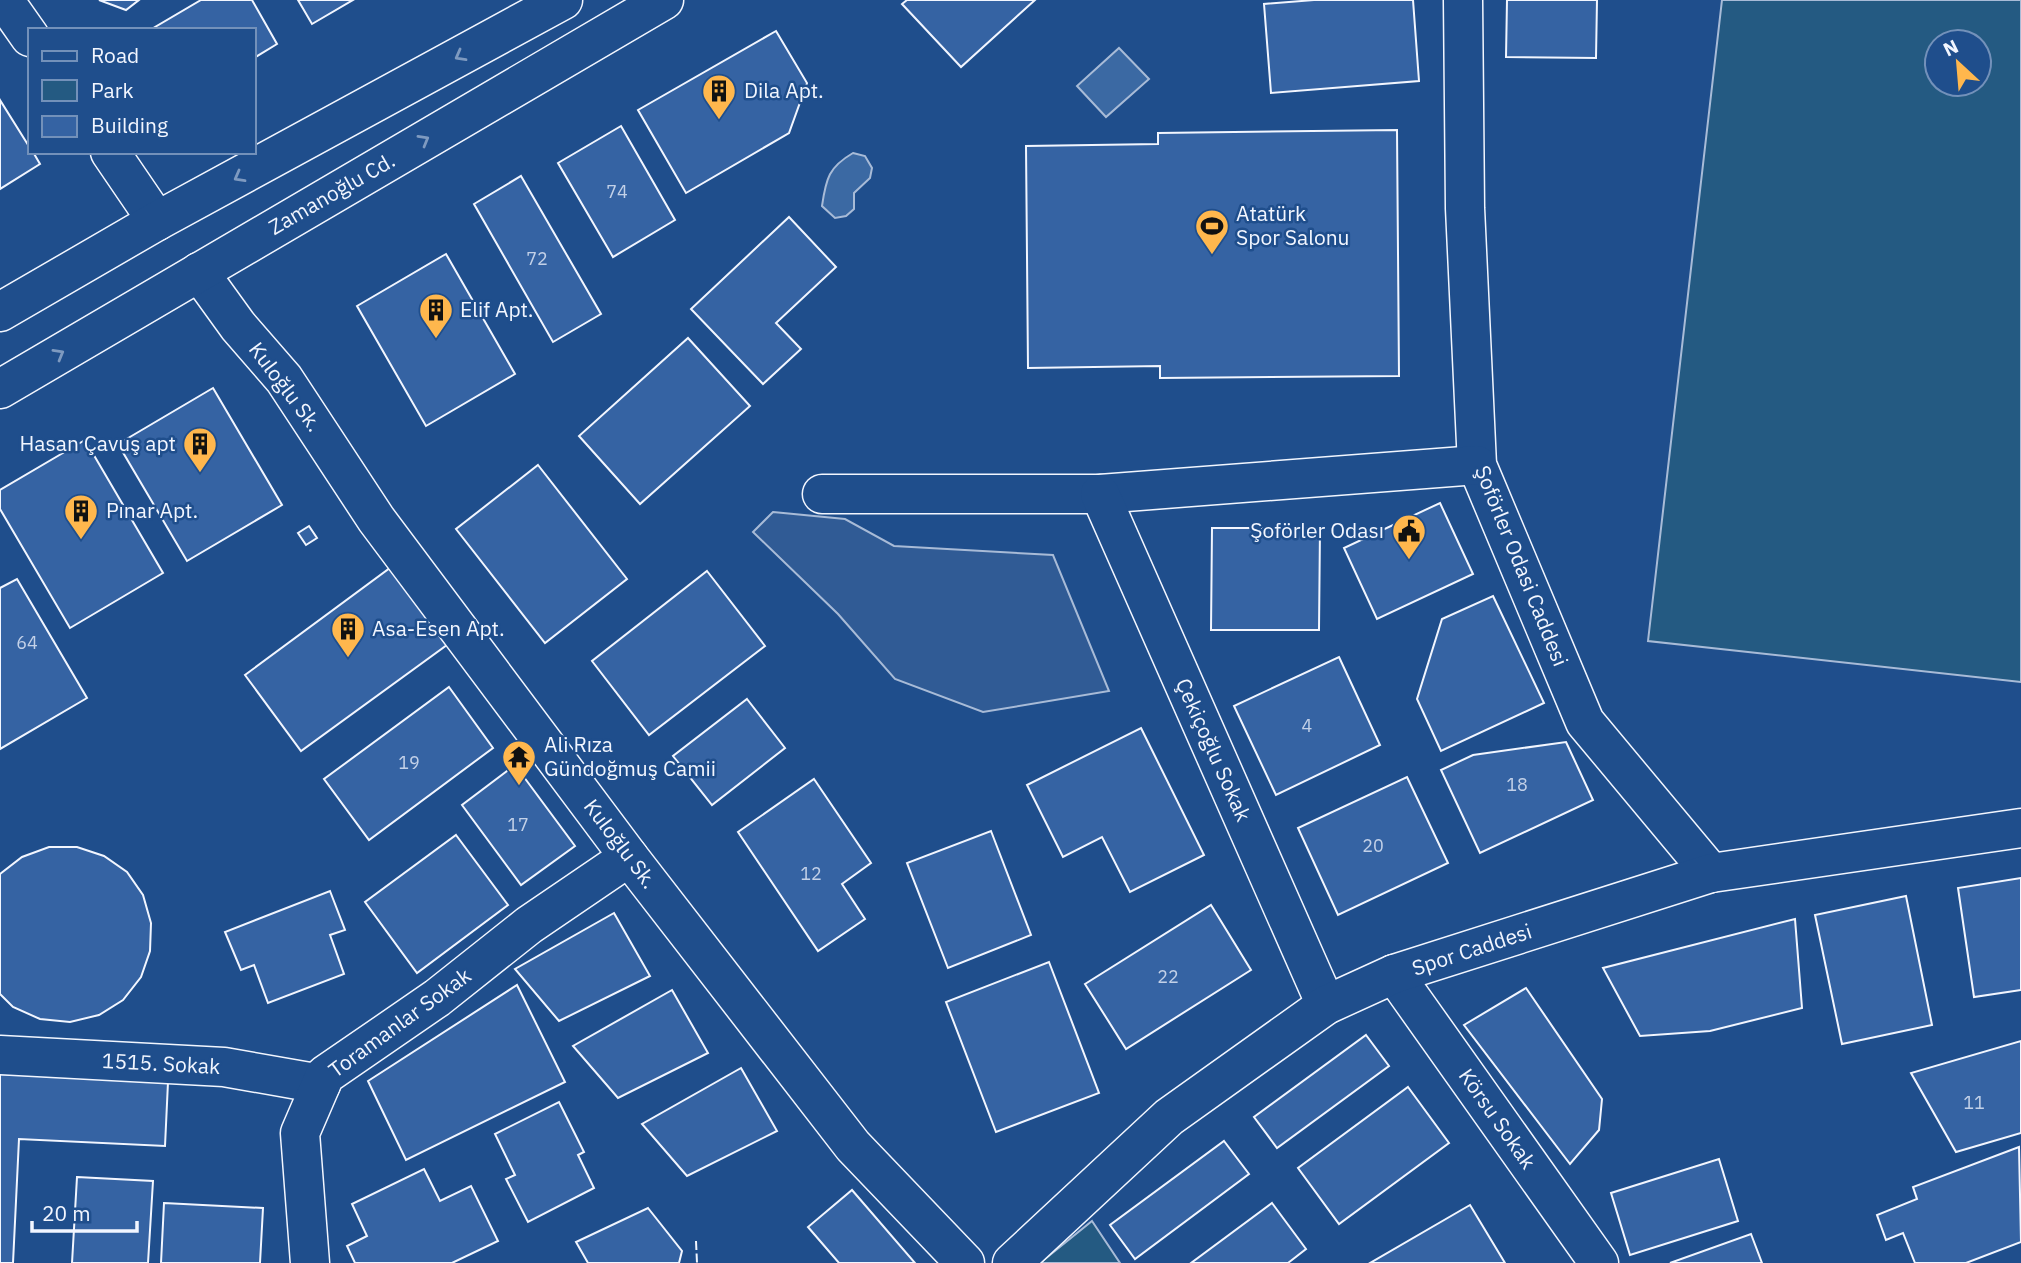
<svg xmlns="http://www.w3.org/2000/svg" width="2021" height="1263" font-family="'IBM Plex Sans',sans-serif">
<rect width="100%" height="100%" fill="#1f4e8c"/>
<!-- green -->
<g fill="#245a82" stroke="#a8bbd7" stroke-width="2" fill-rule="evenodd">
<path d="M1722 0H2021V682L1648 641ZM1937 42H1979V84H1937Z"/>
<path d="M1092 1221 1120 1263H1040Z"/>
</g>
<!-- parking -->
<path fill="#305b95" stroke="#a8bbd7" stroke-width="2" d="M773 512 845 519 894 546 1053 555 1109 691 983 712 895 679 838 614 753 532Z"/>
<!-- water -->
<g fill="#3b69a3" stroke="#a8bbd7" stroke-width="2">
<path d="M1119 48 1149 79 1106 117 1077 86Z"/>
<path d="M853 153 865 156 872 168 870 178 854 193V209L846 216 835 218 822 206C826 178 829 167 853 153Z"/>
</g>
<!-- building -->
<g fill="#3563a3" stroke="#f2f6ff" stroke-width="2">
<path d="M99 0H139L126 10Z"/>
<path d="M201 0H252L277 44 254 58V30H150Z"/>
<path d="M298 0H353L312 24Z"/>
<path d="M907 0H1035L961 67 902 4Z"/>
<path d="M1314 0H1413L1419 81 1271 93 1264 4Z"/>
<path d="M1507 0H1597L1596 58 1506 57Z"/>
<path d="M776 31 807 83 789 133 686 193 638 110Z"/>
<path d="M0 100 30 148V152H33L40 164 0 189Z"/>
<path d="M621 126 675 220 613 257 558 163Z"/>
<path d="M1397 130 1399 376 1160 378V366L1028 368 1026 146 1158 144V133Z"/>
<path d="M521 176 601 314 553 342 474 204Z"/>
<path d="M789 217 836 267 776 323 801 349 763 384 691 309Z"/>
<path d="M446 254 515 374 426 426 357 306Z"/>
<path d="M688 338 750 406 640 504 579 436Z"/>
<path d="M213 388 282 505 187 561 118 444Z"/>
<path d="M85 440 163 573 70 628 0 509V490Z"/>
<path d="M538 465 627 579 545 643 456 529Z"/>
<path d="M1440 503 1473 574 1377 619 1344 548Z"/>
<path d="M309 526 317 538 306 545 298 533Z"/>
<path d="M1212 528H1320L1319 630H1211Z"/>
<path d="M394 565 451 642 301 751 245 675Z"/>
<path d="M707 571 765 646 649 735 592 661Z"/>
<path d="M17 579 87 698 0 749V588Z"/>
<path d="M1493 596 1544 703 1441 751 1417 699 1442 619Z"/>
<path d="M1339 657 1380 745 1276 795 1234 706Z"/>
<path d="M449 687 493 748 369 840 324 779Z"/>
<path d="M747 699 785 748 712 805 673 756Z"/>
<path d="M1141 728 1204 855 1130 892 1102 837 1063 857 1027 785Z"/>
<path d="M1566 742 1593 800 1480 853 1441 770 1473 755Z"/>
<path d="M515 765 575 846 521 885 462 805Z"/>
<path d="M1407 777 1448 863 1338 915 1298 828Z"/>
<path d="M814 779 871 863 842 884 865 919 818 951 738 832Z"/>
<path d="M991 831 1031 935 948 968 907 863Z"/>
<path d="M456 835 508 905 417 973 365 902Z"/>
<path d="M49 847H77L104 856 127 872 143 895 151 923 150 951 141 977 123 1000 99 1015 70 1022 40 1019 13 1007 0 994V874L22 857Z"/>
<path d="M2021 878V990L1974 997 1958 888Z"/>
<path d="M330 891 345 930 330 935 344 974 268 1003 254 965 241 970 225 932Z"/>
<path d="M1906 896 1932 1025 1842 1044 1815 915Z"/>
<path d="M1211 905 1251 970 1126 1049 1085 984Z"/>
<path d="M614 913 650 976 559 1021 515 969Z"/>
<path d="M1795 919 1802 1008 1710 1031 1640 1036 1603 968Z"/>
<path d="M1049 962 1099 1093 996 1132 946 1002Z"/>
<path d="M517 985 565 1082 406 1160 368 1081Z"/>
<path d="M1526 988 1602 1099 1599 1130 1570 1164 1464 1025Z"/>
<path d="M672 990 708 1053 618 1098 573 1046Z"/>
<path d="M1366 1035 1389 1066 1277 1148 1254 1117Z"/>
<path d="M2021 1041V1133L1956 1152 1911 1073Z"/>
<path d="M741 1068 777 1131 687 1176 642 1124Z"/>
<path d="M0 1074 168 1082 165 1146 19 1139 13 1263H0Z"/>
<path d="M1408 1087 1449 1143 1339 1224 1298 1168Z"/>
<path d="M559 1102 584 1152 578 1155 594 1188 528 1222 506 1179 515 1175 495 1134Z"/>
<path d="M1224 1141 1249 1174 1135 1259 1110 1225Z"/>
<path d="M2019 1147 2021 1242 1966 1263H1915L1903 1233 1886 1240 1877 1215 1917 1199 1913 1187Z"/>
<path d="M1719 1159 1738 1221 1630 1255 1611 1193Z"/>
<path d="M424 1169 440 1201 471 1186 498 1241 452 1263H355L347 1246 367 1236 352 1204Z"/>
<path d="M77 1177 153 1181 148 1263H72Z"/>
<path d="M852 1190 915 1263H839L808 1227Z"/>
<path d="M164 1203 263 1208 260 1263H161Z"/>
<path d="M1272 1203 1306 1249 1288 1263H1191Z"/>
<path d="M1470 1205 1505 1263H1370Z"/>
<path d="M648 1208 682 1251 679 1263H588L576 1242Z"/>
<path d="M1751 1234 1762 1263H1670Z"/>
</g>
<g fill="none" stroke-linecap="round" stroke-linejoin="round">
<!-- minor casing -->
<g stroke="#f2f6ff" stroke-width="41">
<g id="minor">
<path d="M4 0 30 37"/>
<path d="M1463 0 1465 208 1477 465 1585 722 1711 873"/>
<path d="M110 152 157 221"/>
<path d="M199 272 238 326 284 379 376 519 629 857 853 1146 965 1263"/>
<path d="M822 494H1100L1477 465"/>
<path d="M1100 494 1326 1005"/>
<path d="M1394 974 1599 1263"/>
<path d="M0 1055 224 1067 321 1084"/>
<path d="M310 1263 300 1133 325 1075 437 998 529 925 629 857"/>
<path d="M1012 1263 1169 1117 1326 1005 1394 974 1711 873 2021 828"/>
</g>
</g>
<!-- highway casing -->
<g stroke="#f2f6ff" stroke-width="41">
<g id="highway">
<path d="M0 312 157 221 563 0"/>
<path d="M0 389 664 0"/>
</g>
</g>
<!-- minor -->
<use href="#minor" stroke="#1f4e8c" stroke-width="38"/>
<!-- highway -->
<use href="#highway" stroke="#1f4e8c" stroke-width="38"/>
<!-- fence -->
<path stroke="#f2f6ff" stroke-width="2" stroke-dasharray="9 3.5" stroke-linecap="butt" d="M696 1241 697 1263"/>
</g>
<!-- one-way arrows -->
<defs><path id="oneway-chevron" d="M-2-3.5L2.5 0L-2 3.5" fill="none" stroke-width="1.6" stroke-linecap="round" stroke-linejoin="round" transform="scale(1.75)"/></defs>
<g stroke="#7e9ac0">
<use href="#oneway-chevron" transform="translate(460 56) rotate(151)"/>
<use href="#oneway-chevron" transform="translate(424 140) rotate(-30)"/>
<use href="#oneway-chevron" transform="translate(239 177) rotate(151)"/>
<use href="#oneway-chevron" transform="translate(59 354) rotate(-30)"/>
</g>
<!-- icons -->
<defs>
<g id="building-pin" transform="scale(1.75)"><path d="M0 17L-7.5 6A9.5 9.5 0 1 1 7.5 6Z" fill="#ffb74d" stroke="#1f4e8c"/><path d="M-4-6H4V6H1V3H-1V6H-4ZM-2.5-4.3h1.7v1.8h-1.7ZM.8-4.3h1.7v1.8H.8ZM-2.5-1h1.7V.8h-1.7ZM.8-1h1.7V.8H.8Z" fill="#111"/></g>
<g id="stadium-pin" transform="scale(1.75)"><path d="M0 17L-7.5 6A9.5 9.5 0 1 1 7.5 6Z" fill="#ffb74d" stroke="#1f4e8c"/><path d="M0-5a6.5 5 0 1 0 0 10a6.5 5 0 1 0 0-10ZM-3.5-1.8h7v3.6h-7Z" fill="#111"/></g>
<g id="civic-pin" transform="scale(1.75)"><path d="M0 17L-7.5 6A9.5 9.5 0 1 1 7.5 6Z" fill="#ffb74d" stroke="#1f4e8c"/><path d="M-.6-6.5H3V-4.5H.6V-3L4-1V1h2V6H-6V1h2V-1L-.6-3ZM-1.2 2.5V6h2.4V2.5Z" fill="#111"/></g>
<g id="temple-pin" transform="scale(1.75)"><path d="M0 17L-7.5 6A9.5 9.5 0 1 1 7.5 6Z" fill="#ffb74d" stroke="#1f4e8c"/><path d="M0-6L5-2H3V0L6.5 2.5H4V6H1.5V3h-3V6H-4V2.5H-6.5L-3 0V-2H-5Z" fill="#111"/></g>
</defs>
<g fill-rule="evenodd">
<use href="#building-pin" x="719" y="91"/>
<use href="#stadium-pin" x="1212" y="226"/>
<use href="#building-pin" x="436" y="310"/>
<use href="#building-pin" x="200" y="444"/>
<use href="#building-pin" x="81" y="511"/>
<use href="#civic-pin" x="1409" y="531"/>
<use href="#building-pin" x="348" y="629"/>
<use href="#temple-pin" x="519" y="757"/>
</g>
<g text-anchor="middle" stroke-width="5" stroke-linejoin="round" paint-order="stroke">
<!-- number labels -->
<g font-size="18" fill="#c3d1e8">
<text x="617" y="198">74</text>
<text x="537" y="265">72</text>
<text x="27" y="649">64</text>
<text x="1307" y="732">4</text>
<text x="409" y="769">19</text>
<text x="1517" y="791">18</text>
<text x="518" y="831">17</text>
<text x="1373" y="852">20</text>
<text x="811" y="880">12</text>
<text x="1168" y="983">22</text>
<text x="1974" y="1109">11</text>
</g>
<!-- poi labels -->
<g font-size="21" fill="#f2f6ff" stroke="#1f4e8c" text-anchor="start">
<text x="744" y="98">Dila Apt.</text>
<text x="1236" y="221">Atatürk<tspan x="1236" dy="24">Spor Salonu</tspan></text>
<text x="460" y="317">Elif Apt.</text>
<text x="176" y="451" text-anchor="end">Hasan Çavuş apt</text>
<text x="106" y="518">Pınar Apt.</text>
<text x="1384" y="538" text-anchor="end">Şoförler Odası</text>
<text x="372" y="636">Asa-Esen Apt.</text>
<text x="544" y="752">Ali Rıza<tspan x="544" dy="24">Gündoğmuş Camii</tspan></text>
</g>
<!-- street labels -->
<g font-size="21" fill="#f2f6ff" stroke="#1f4e8c">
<text transform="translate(332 194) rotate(-30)" y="7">Zamanoğlu Cd.</text>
<text transform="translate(285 387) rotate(53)" y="7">Kuloğlu Sk.</text>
<text transform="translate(1521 566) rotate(68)" y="7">Şoförler Odasi Caddesi</text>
<text transform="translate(1213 750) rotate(66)" y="7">Çekiçoğlu Sokak</text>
<text transform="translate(620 844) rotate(53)" y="7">Kuloğlu Sk.</text>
<text transform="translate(1472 950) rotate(-18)" y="7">Spor Caddesi</text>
<text transform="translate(400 1023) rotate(-36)" y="7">Toramanlar Sokak</text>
<text transform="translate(161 1064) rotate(3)" y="7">1515. Sokak</text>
<text transform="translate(1497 1119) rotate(55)" y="7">Körsu Sokak</text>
</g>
</g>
<!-- legend -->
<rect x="28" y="28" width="228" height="126" fill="#1f4e8c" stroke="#7391ba" stroke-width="2"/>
<rect x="42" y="51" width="35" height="10" fill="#1f4e8c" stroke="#7391ba" stroke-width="2"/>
<text x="91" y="63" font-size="21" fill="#f2f6ff">Road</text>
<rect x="42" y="80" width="35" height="21" fill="#245a82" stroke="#7391ba" stroke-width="2"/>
<text x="91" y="98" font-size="21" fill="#f2f6ff">Park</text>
<rect x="42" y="116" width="35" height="21" fill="#3563a3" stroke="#7391ba" stroke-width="2"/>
<text x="91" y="133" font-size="21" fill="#f2f6ff">Building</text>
<!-- north arrow -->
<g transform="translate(1958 63) rotate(334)"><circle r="33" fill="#1f4e8c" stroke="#7391ba" stroke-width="2"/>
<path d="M0-5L12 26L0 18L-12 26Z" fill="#ffb74d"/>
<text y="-10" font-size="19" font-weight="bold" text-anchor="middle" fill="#f2f6ff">N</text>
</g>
<!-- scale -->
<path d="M32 1221v10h105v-10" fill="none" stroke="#f2f6ff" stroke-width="3.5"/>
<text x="42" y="1221" font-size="21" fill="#f2f6ff" stroke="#1f4e8c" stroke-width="5" paint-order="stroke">20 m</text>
</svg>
